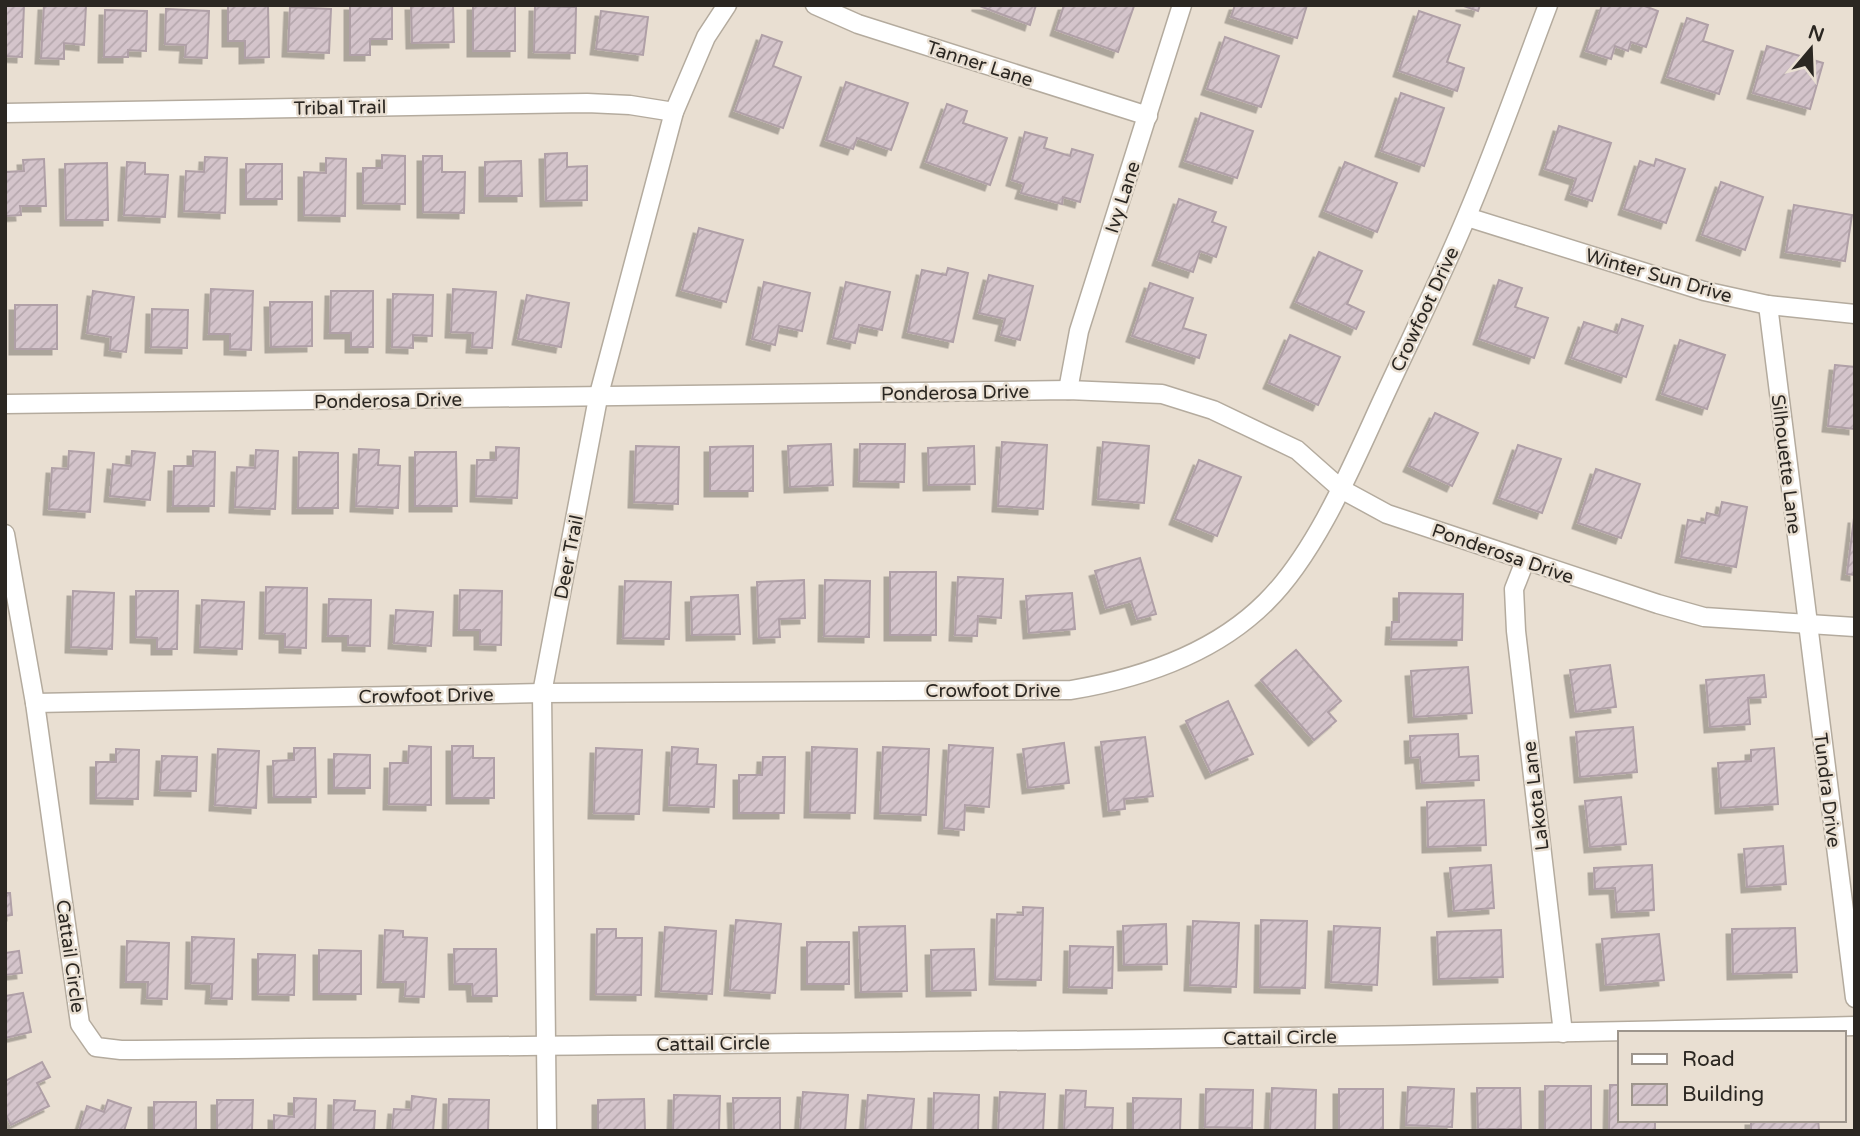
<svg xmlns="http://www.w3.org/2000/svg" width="1860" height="1136" font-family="'Varela Round',sans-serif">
<defs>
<pattern id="building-hatch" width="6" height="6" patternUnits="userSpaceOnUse" patternTransform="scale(1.75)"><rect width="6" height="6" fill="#d4c4cb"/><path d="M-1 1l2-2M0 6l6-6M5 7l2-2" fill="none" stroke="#b6a8ae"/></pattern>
<filter id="shadow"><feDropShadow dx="-5.5" dy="5.5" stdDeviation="0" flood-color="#0004"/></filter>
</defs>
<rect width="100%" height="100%" fill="#e9dfd2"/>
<!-- building -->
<g fill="url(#building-hatch)" stroke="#b0a0a7" stroke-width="2" filter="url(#shadow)">
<path d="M5 5H24L22 57 5 56Z"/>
<path d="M44 5H86L84 45 64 43V59L41 58Z"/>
<path d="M228 5H268L269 57 245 58V41H228Z"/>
<path d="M350 5H392V39H370V55H350Z"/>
<path d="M411 5H453L454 42 412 43Z"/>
<rect x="473" y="5" width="42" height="46"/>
<path d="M977 5H1036L1030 25Z"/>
<path d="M1064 5 1134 6 1118 52 1056 30Z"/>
<path d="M1235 5H1307L1297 38 1231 17Z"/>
<path d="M1461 5H1480L1478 11Z"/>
<path d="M1602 5H1642L1658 11 1646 47 1631 42 1628 51 1615 46 1611 59 1586 51Z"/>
<path d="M535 6 576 7 575 53 534 52Z"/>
<path d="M290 7 331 9 329 53 288 51Z"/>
<path d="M166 9 209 11 207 58 185 57 186 45 165 44Z"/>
<path d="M105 10 147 11 146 51 128 50V57H104Z"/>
<path d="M601 11 648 17 643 55 596 49Z"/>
<path d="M1419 11 1460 25 1447 62 1464 68 1457 91 1399 71Z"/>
<path d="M1687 18 1708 25 1703 41 1733 51 1719 94 1667 77Z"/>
<path d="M762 35 782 42 773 66 801 77 783 128 735 111Z"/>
<path d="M1225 37 1279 56 1261 107 1207 89Z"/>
<path d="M1767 46 1823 63 1810 109 1753 93Z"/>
<path d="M846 82 908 103 891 150 857 138 853 149 826 140Z"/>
<path d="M1401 93 1444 108 1424 166 1381 151Z"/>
<path d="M947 104 967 111 963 123 1007 138 990 185 926 162Z"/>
<path d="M1201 113 1253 131 1237 178 1185 161Z"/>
<path d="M1559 126 1611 143 1592 201 1571 194 1576 179 1545 169Z"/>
<path d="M1025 132 1047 138 1044 148 1070 156 1072 149 1093 155 1080 202 1063 197 1062 204 1021 193 1024 184 1012 180Z"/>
<path d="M567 153V167L587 166V200L546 201 545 154Z"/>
<path d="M382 155 405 156V204L363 203V168H382Z"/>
<path d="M423 156H442V172H465L464 213 423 212Z"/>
<path d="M205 157 227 158 225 213 184 211 186 171 204 172Z"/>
<path d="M326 158 346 159 345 216 304 215V172L326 173Z"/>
<path d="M44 159 46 206H20L21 215 5 216V172L24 171 23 160Z"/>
<path d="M1656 159 1685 169 1666 223 1624 209 1640 161 1654 166Z"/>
<path d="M521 161 522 196H485V162Z"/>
<path d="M127 162 145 163V174L168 175 165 217 124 215Z"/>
<path d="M1345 162 1397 183 1377 232 1325 211Z"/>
<path d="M107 163 108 220H66L65 164Z"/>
<rect x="246" y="164" width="36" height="35"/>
<path d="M1721 182 1763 197 1745 250 1702 235Z"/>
<path d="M1179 199 1216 212 1212 222 1226 227 1216 257 1200 251 1193 272 1158 260Z"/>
<path d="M1794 205 1852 215 1845 261 1786 252Z"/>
<path d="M699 228 743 240 726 302 682 290Z"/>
<path d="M1319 252 1362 271 1347 304 1364 312 1356 329 1296 302Z"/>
<path d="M948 268 968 273 953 342 908 332 922 270 946 275Z"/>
<path d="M989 275 1033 286 1020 340 1001 335 1005 319 979 313Z"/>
<path d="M1499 280 1522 288 1515 307 1548 318 1534 358 1479 339Z"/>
<path d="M764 282 810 293 802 331 779 326 775 345 752 339Z"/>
<path d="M846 282 890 292 882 330 859 325 855 343 833 338Z"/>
<path d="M1150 283 1193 298 1183 328 1206 335 1199 358 1132 336Z"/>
<path d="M211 289 253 291 251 350 230 349V334H209Z"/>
<path d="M453 289 496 292 492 348 472 347 473 333 451 332Z"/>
<path d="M93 291 134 297 126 352 110 350 111 337 87 333Z"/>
<path d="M331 291H373V347H351V333H330Z"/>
<path d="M393 294 433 295 432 336 413 335V348L392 347Z"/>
<path d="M527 295 569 303 561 347 518 339Z"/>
<path d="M270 302H312V346L271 347Z"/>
<rect x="15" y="305" width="42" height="44"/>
<path d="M152 309 188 310 187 348 151 347Z"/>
<path d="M1622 319 1643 326 1626 377 1571 358 1584 322 1617 333Z"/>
<path d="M1290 335 1340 357 1318 405 1269 383Z"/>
<path d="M1680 340 1725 355 1707 409 1662 394Z"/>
<path d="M1835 365 1855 367 1854 429 1828 426Z"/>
<path d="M1435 413 1478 433 1452 486 1409 466Z"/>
<path d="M1002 442 1047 445 1043 509 998 506Z"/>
<path d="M1103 442 1149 446 1144 503 1098 499Z"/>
<path d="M831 444 833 485 790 487 788 446Z"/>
<path d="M860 444H905L904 482 859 481Z"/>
<path d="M1518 445 1561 459 1542 513 1499 498Z"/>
<path d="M636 446 679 447 678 504 634 502Z"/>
<path d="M753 446V491H710V447Z"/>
<path d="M974 446 975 484 929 485 928 448Z"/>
<path d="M496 447 519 448 517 498 476 496 477 460H496Z"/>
<path d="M359 449 379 450 378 465 400 466 398 508 356 506Z"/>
<path d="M256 450 278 451 275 509 235 507 237 467 255 468Z"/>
<path d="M69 451 94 453 90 512 49 509 52 468 68 469Z"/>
<path d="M132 451 155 453 150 500 110 496 113 464 131 466Z"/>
<path d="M193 451 215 452 214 506H173L174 466H193Z"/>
<path d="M299 452 338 453V508H298Z"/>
<path d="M415 452H456L457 506H415Z"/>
<path d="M1199 460 1241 477 1217 536 1175 519Z"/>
<path d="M1596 469 1640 484 1621 538 1578 523Z"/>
<path d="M1722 502 1747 507 1736 567 1681 557 1688 520 1705 523 1707 513 1719 516Z"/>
<path d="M1854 518H1855V575L1847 574Z"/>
<path d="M1140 558 1156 614 1137 619 1131 601 1106 608 1095 571Z"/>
<rect x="890" y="572" width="46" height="63"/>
<path d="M958 577 1003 579 1001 618 978 616 977 636 955 635Z"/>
<path d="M804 580 805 618 779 619 780 637 759 638 757 582Z"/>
<path d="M825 580 870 581 869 637 824 636Z"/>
<path d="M625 581 671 582 669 639 623 638Z"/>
<path d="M266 587 307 588 306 648 285 647V634L265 633Z"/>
<path d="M460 590 502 591 501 645 480 644V630H459Z"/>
<path d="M73 591 114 593 112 649 71 647Z"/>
<path d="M136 591H178L177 649H157V638L136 637Z"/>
<path d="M1072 593 1075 629 1029 633 1026 596Z"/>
<path d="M1399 593 1463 594 1462 640 1391 639 1392 622H1399Z"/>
<path d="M738 595 740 634 692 635 691 597Z"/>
<path d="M329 599 371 600 370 646 348 645V636H328Z"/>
<path d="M202 600 244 602 242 649 200 647Z"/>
<path d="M396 610 433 612 431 646 394 643Z"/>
<path d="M1296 650 1341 701 1328 712 1336 721 1314 740 1261 680Z"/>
<path d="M1610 665 1616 707 1576 712 1570 670Z"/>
<path d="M1468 667 1472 713 1414 717 1411 671Z"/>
<path d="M1764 675 1766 697 1748 698 1750 724 1710 727 1706 680Z"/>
<path d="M1228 701 1253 754 1211 773 1186 721Z"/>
<path d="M1633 727 1637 772 1580 777 1576 732Z"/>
<path d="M1458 734 1459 757 1478 756 1479 780 1422 783 1420 757 1411 758 1410 736Z"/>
<path d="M1145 737 1153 796 1124 799 1125 809 1109 811 1101 742Z"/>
<path d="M1064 743 1069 783 1028 788 1023 749Z"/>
<path d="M949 745 993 748 989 807 965 805 964 830 944 828Z"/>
<path d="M409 746 431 747V805L389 804 390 763H408Z"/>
<path d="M452 746H473V758H494V798H452Z"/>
<path d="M672 747 698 749 697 764 716 765 714 807 669 805Z"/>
<path d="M812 747 857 749 855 813 810 812Z"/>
<path d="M883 747 929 749 926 815 880 813Z"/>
<path d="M294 748H315L316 797H274L273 761 294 760Z"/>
<path d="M596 748 642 750 639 814 594 813Z"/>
<path d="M1774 748 1778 804 1721 808 1718 763 1751 761V750Z"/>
<path d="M116 749 139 750 138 799 96 798V762H116Z"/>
<path d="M218 749 259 751 256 808 215 805Z"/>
<path d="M334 754 370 755V788H334Z"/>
<path d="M162 756 197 757 196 791 160 790Z"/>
<path d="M763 757H785L784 813H739V775H762Z"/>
<path d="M1621 797 1626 844 1590 847 1585 801Z"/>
<path d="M1484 800 1486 845 1428 847 1427 802Z"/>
<path d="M1783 846 1786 884 1747 887 1744 849Z"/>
<path d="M1491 865 1494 908 1454 911 1450 868Z"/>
<path d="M1652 865 1654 910 1617 912 1615 888 1595 889 1594 868Z"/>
<path d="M5 893H10L12 915 5 916Z"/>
<path d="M1023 907 1043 908 1041 980 995 979 997 914 1023 915Z"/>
<path d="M736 920 781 924 775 993 730 990Z"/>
<path d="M1261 920 1307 921 1305 988 1260 987Z"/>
<path d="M1193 921 1239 923 1236 987 1190 985Z"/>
<path d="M1166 924 1167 964 1124 965 1123 926Z"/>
<path d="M905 926 907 991 861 992 859 927Z"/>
<path d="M1334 926 1380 928 1377 985 1331 982Z"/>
<path d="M665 927 716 931 712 994 661 991Z"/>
<path d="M1795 928 1797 972 1733 974 1732 929Z"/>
<path d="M597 929H616V938H642L641 995 596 994Z"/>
<path d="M385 930 403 931V937L427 938 424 997 405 996 406 982H383Z"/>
<path d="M1501 930 1503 977 1439 979 1437 932Z"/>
<path d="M1659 934 1664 980 1606 985 1602 939Z"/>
<path d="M192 937 234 939 232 999 211 998 212 984 191 983Z"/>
<path d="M127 941 169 943 167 999 147 998 148 982H126Z"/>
<rect x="807" y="942" width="42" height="42"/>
<path d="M1070 946 1113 947 1112 988 1069 987Z"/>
<path d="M454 949H496L497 996H473L472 984H455Z"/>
<path d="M974 949 976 990 932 991 931 950Z"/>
<path d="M319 950 361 951V994H319Z"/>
<path d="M19 951 22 973 5 975V953Z"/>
<path d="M258 954 295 955 294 995 258 994Z"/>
<path d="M23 993 31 1032 5 1038V996Z"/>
<path d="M42 1062 50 1077 37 1083 49 1106 11 1125 5 1113V1081Z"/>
<path d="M1610 1085H1620V1120H1655V1131H1609Z"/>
<rect x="1545" y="1086" width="46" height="45"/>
<path d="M1408 1087 1454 1089 1452 1127 1406 1125Z"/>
<path d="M1272 1088 1316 1090 1315 1131H1270Z"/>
<path d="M1477 1088H1520L1521 1129H1478Z"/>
<path d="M1206 1089 1253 1090 1252 1128 1205 1127Z"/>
<rect x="1339" y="1089" width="44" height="42"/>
<path d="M1066 1090 1086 1091 1085 1107 1113 1108 1112 1131H1064Z"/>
<path d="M803 1092 848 1095 845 1131H800Z"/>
<path d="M1000 1092 1045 1094 1043 1131H998Z"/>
<path d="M934 1093 979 1095 978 1131H933Z"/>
<path d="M674 1095 720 1096 719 1131H673Z"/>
<path d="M868 1095 914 1099 911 1131 865 1130Z"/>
<path d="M412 1096 436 1099 433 1131H392L394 1109 411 1110Z"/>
<path d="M294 1098 316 1099 315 1131H274V1115L294 1117Z"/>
<path d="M733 1098H780V1131H734Z"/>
<path d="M1133 1098 1181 1099 1180 1131H1133Z"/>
<path d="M449 1099 489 1100 488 1131H448Z"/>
<path d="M644 1099 645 1131H598V1100Z"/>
<path d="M108 1100 131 1108 124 1131H79L87 1106 104 1112Z"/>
<path d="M217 1100H253L252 1131H217Z"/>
<path d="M334 1100 355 1101 354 1110 375 1111 374 1131H333Z"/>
<rect x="154" y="1102" width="42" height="29"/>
<path d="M1751 1120H1818L1819 1130 1751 1131Z"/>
</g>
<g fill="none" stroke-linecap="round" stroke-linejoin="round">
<!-- minor casing -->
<g stroke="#b4ab9e" stroke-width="21">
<g id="minor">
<path d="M815 5 858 24 1148 116"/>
<path d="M5 113 587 103 630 105 674 112"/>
<path d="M1467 217 1704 291 1768 305 1855 314"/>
<path d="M1768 305 1855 998"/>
<path d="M1068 390 1079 331 1182 5"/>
<path d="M5 404 1068 390 1162 394 1213 410 1297 450 1341 489 1387 514 1658 604 1704 617 1855 627"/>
<path d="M5 534 35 703 80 1024 96 1047 121 1050C699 1044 1277 1040 1855 1026"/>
<path d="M1525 561 1514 589 1516 631 1563 1033"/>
<path d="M35 703 542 693 1071 690C1142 678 1214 654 1266 602 1316 553 1353 464 1382 401 1410 340 1440 280 1466 218 1496 148 1521 76 1548 5"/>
<path d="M547 1131 542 693 598 398 674 112 706 37 727 5"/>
</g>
</g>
<!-- minor -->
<use href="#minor" stroke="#fff" stroke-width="18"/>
</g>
<g text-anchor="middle" stroke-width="5" stroke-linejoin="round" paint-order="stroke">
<!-- street labels -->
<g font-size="19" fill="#2b2722" stroke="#e9dfd2">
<text transform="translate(980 63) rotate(18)" y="7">Tanner Lane</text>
<text transform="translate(340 107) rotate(-1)" y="7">Tribal Trail</text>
<text transform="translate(1122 197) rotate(-72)" y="7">Ivy Lane</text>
<text transform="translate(1659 275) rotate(16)" y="7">Winter Sun Drive</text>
<text transform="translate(1424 309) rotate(-65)" y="7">Crowfoot Drive</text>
<text transform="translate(955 392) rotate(-1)" y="7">Ponderosa Drive</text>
<text transform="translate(388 400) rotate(-1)" y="7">Ponderosa Drive</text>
<text transform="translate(1787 464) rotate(83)" y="7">Silhouette Lane</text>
<text transform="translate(1503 553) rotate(19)" y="7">Ponderosa Drive</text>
<text transform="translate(568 557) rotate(-79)" y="7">Deer Trail</text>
<text x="993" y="697">Crowfoot Drive</text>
<text transform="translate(426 695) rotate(-1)" y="7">Crowfoot Drive</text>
<text transform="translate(1828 790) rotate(83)" y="7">Tundra Drive</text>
<text transform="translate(1535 796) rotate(-97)" y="7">Lakota Lane</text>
<text transform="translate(71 956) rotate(82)" y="7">Cattail Circle</text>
<text transform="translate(1280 1037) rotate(-1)" y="7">Cattail Circle</text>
<text transform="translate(713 1043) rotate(-1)" y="7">Cattail Circle</text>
</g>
</g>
<!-- border -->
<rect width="1860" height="1136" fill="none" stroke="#2b2722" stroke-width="14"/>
<!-- legend -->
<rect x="1618" y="1031" width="228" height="91" fill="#e9dfd2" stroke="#9d958c" stroke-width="2"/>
<rect x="1632" y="1054" width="35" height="10" fill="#ffffff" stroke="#9d958c" stroke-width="2"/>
<text x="1682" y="1066" font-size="21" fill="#2b2722">Road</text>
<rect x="1632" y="1084" width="35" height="21" fill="url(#building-hatch)" stroke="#9d958c" stroke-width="2"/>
<text x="1682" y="1101" font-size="21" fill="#2b2722">Building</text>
<!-- north arrow -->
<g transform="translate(1811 49) rotate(19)" stroke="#e9dfd2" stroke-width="5" paint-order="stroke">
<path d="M0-5L12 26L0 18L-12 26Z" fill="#2b2722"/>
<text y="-10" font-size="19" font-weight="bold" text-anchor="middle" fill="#2b2722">N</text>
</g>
</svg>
